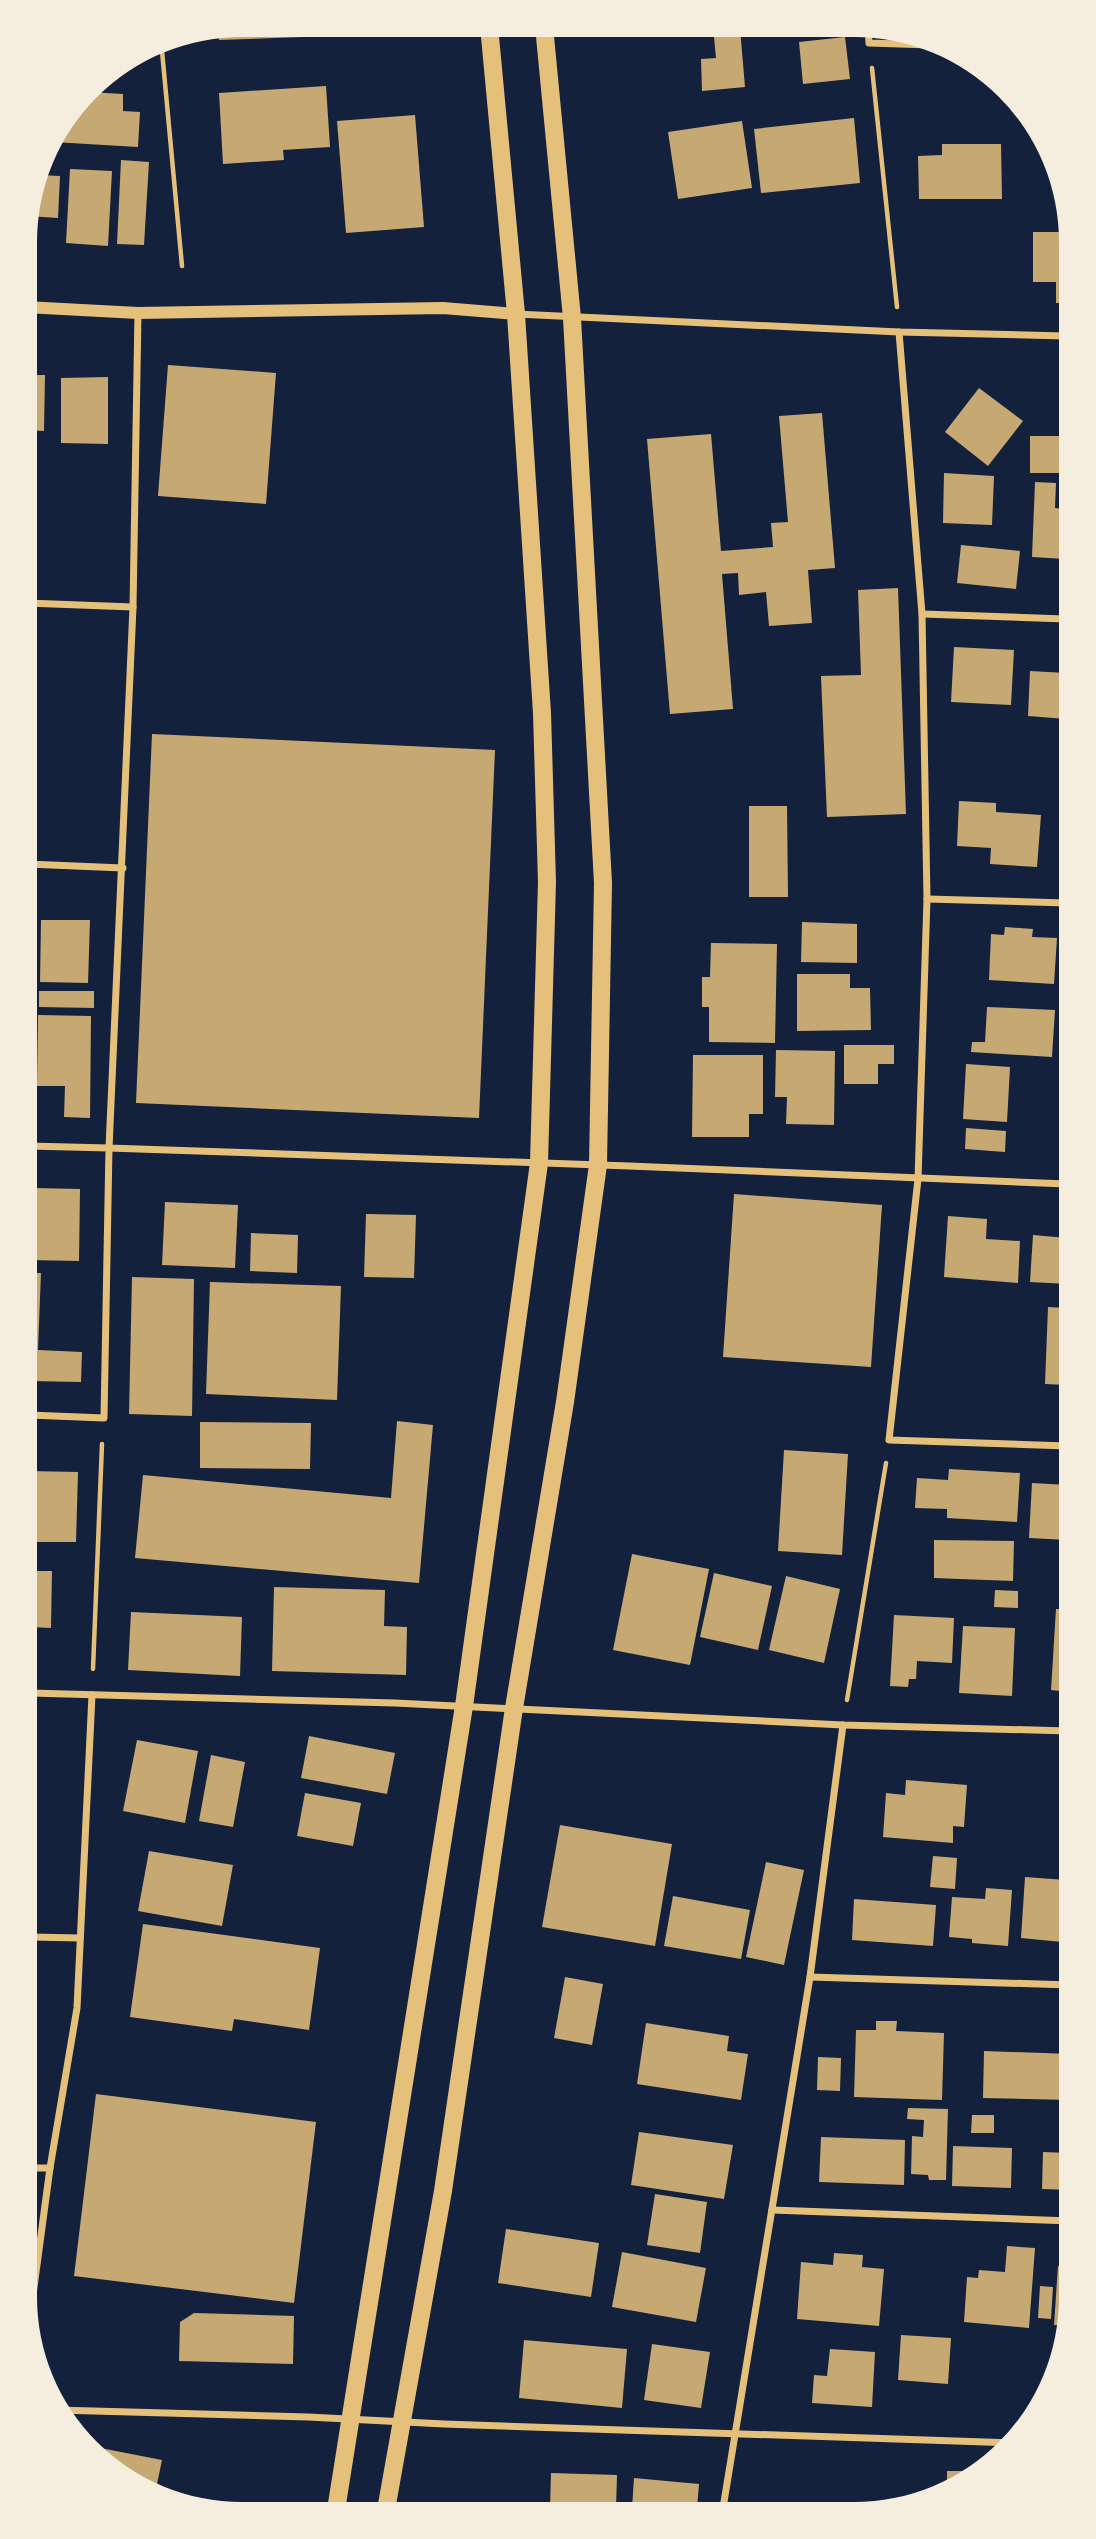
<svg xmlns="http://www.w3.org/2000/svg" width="1096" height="2539" font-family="Spectral,serif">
<rect width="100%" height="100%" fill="#14213d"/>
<!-- building -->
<g fill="#c6a872">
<path d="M241 25H330V36L219 40 218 29Z"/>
<path d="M713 27 740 28 745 87 702 91 701 59 716 58Z"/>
<path d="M845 37 850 79 803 84 799 42Z"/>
<path d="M326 86 330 147 283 150 284 160 223 164 219 93Z"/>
<path d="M88 92 123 94V111L140 112 138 147 53 142V138Z"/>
<path d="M415 115 424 227 346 233 337 121Z"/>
<path d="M854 118 860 183 761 193 754 129Z"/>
<path d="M742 121 752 188 678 199 668 132Z"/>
<path d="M942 144H1001L1002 199H919L918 156 942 155Z"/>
<path d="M121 160 149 162 144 245 117 244Z"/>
<path d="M70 169 112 171 108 246 66 243Z"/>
<path d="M39 175 60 176 58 218 28 216Z"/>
<path d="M1033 232H1064V303H1056V282H1033Z"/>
<path d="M168 365 276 373 266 504 158 496Z"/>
<path d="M25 375H45L44 431 26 430Z"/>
<path d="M108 377V444L61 443V378Z"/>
<path d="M979 388 1023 421 988 466 945 432Z"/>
<path d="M822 413 835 568 808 570 812 623 769 626 766 592 739 595 738 573 722 574 733 709 670 714 647 439 711 434 721 551 773 547 771 523 788 522 779 416Z"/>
<rect x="1030" y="436" width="35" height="37"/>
<path d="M944 473 994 476 992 525 943 523Z"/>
<path d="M1035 482 1056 483 1055 508 1065 509V559L1032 557Z"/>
<path d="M961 545 1020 551 1016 589 957 583Z"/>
<path d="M898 588 906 814 827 817 821 676 861 675 858 590Z"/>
<path d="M954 647 1014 650 1011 705 951 702Z"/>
<path d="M1030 671 1066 673V719L1028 716Z"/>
<path d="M152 734 495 750 479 1118 136 1103Z"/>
<path d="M959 801 996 803V812L1041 815 1037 867 990 864 991 848 957 846Z"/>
<path d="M749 806H787L788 897H749Z"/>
<path d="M41 920H90L88 983 40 982Z"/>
<path d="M802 922 857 924V963L801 962Z"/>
<path d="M1005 927 1033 929 1032 937 1057 938 1054 984 989 980 991 934 1004 935Z"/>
<path d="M711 943 777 944 775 1043 709 1042V1007H702V977H710Z"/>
<path d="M797 974H850V988H870L871 1030 797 1031Z"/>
<path d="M39 991H94V1008L39 1007Z"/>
<path d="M987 1007 1055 1010 1052 1057 971 1052 972 1042H985Z"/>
<path d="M38 1015 91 1016 90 1118 64 1117 65 1086H37Z"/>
<path d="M844 1045H894V1064H878V1084H844Z"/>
<path d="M776 1050 835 1051 834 1125 786 1124 787 1097H775Z"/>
<path d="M693 1055H763V1114H749V1137H692Z"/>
<path d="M966 1064 1010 1067 1007 1122 963 1119Z"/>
<path d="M966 1128 1006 1131 1005 1152 965 1149Z"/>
<path d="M34 1188 80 1189 79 1261 28 1260V1203H34Z"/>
<path d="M734 1194 882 1205 871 1367 723 1357Z"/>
<path d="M165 1202 238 1205 235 1268 162 1265Z"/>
<path d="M366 1214 416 1215 414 1278 364 1277Z"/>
<path d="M948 1216 987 1219 986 1239 1020 1241 1018 1283 944 1277Z"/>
<path d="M251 1233 298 1235 297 1273 250 1271Z"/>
<path d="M1033 1235 1067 1238 1068 1284 1030 1282Z"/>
<path d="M28 1273H41L38 1350 82 1352 81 1382 29 1381Z"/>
<path d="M132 1277 194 1279 192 1416 129 1414Z"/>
<path d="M210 1282 341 1286 337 1400 206 1394Z"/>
<path d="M1048 1307 1068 1308V1385L1045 1384Z"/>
<path d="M397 1421 433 1425 419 1583 135 1558 143 1475 391 1498Z"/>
<path d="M200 1422 311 1423 310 1469 200 1468Z"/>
<path d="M784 1450 848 1454 842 1555 778 1551Z"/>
<path d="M949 1469 1020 1473 1017 1522 947 1518V1509L915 1508 917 1478 948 1480Z"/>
<path d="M29 1471 78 1472 76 1542H29Z"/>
<path d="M1032 1483 1068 1485V1540L1029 1538Z"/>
<path d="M934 1540 1014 1541 1013 1581 934 1578Z"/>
<path d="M632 1554 709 1569 690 1665 613 1650Z"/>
<path d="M29 1571H52L51 1628 30 1627Z"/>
<path d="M714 1573 772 1586 758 1650 700 1637Z"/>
<path d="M786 1576 840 1589 824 1663 769 1650Z"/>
<path d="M274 1587 385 1590 384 1626 407 1627 406 1675 272 1671Z"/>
<path d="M995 1590 1018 1591V1608L994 1607Z"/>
<path d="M1056 1609H1069V1692L1051 1690Z"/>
<path d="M131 1612 242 1617 240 1676 128 1670Z"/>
<path d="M894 1615 954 1618 952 1663 917 1661 916 1679H909L908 1687 890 1686Z"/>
<path d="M963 1626 1015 1628 1012 1696 959 1693Z"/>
<path d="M309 1736 395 1753 387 1794 301 1778Z"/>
<path d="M137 1740 198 1751 185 1823 123 1811Z"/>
<path d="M211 1755 245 1762 233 1827 199 1821Z"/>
<path d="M906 1780 967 1785 964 1827 953 1826V1843L883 1837 886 1793 905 1795Z"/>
<path d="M305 1793 361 1803 353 1846 297 1836Z"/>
<path d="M1063 1799H1069V1855L1061 1854Z"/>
<path d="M560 1825 672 1844 655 1946 542 1927Z"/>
<path d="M149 1851 233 1865 222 1926 138 1911Z"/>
<path d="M933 1856 957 1858 955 1889 930 1887Z"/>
<path d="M766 1862 804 1870 784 1965 746 1957Z"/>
<path d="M1025 1877 1066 1880 1062 1942 1021 1938Z"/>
<path d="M986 1888 1012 1890 1008 1946 972 1943V1939L949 1937 952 1897 985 1899Z"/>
<path d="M673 1896 750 1910 741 1959 664 1946Z"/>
<path d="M854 1899 936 1905 933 1946 852 1940Z"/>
<path d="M143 1924 320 1948 309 2030 234 2019 232 2031 130 2017Z"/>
<path d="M565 1977 603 1984 592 2045 554 2038Z"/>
<path d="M876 2021H897L896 2031 944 2033 942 2100 854 2097 856 2030H876Z"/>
<path d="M646 2023 729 2036 727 2051 748 2054 741 2100 637 2084Z"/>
<path d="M984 2051 1070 2054V2100L983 2098Z"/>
<path d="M818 2057 841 2058 840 2091 817 2090Z"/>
<path d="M96 2094 316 2122 294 2303 74 2276Z"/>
<path d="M908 2108 948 2109 946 2180H929L928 2175 911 2174 912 2136 923 2137 924 2120 907 2119Z"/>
<path d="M972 2115H994V2133H971Z"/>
<path d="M639 2132 733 2145 724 2199 631 2185Z"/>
<path d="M821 2137 905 2140 904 2185 819 2182Z"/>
<path d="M953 2146 1012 2148 1011 2188 952 2186Z"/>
<path d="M1043 2152 1070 2153 1071 2190 1042 2189Z"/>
<path d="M655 2194 707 2202 700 2253 647 2245Z"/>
<path d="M506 2229 599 2243 591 2297 498 2283Z"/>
<path d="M1007 2246 1035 2248 1029 2328 964 2322 967 2277 978 2278 979 2270 1005 2272Z"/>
<path d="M622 2252 706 2268 696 2322 612 2307Z"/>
<path d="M834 2253 863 2255 862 2267 884 2269 879 2326 797 2319 801 2262 833 2265Z"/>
<path d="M1058 2266 1071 2267V2312L1068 2326 1054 2325Z"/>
<path d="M1040 2286 1053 2287 1051 2319 1038 2318Z"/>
<path d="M194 2313 294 2316 293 2364 179 2361 180 2322Z"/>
<path d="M901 2335 951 2338 948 2384 898 2380Z"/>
<path d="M524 2340 627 2349 622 2408 519 2398Z"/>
<path d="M652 2344 710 2352 701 2408 644 2400Z"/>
<path d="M830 2349 875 2352 872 2407 812 2403 814 2375 827 2376Z"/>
<path d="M85 2445 162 2460 156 2489 98 2460Z"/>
<path d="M947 2471H983L975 2478 947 2491Z"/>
<path d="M551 2473 617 2475 616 2508 550 2509Z"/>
<path d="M634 2478 699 2484 697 2508H632Z"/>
</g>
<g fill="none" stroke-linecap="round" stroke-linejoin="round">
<!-- path -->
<g stroke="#e5c07b" stroke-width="4.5">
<path d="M161 40 182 266"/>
<path d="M872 68 897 307"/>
<path d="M93 1669 102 1444"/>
<path d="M847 1700 886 1463"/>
</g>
<!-- minor -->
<g stroke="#e5c07b" stroke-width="7">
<path d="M868 28 869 43 930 45"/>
<path d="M138 313 133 607 109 1148 629 1166 1067 1184"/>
<path d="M516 314 899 332 1065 336"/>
<path d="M899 332 922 614 927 899 918 1179 889 1440 1068 1446"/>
<path d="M26 603 133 607"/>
<path d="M922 614 1065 619"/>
<path d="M27 864 123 868"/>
<path d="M927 899 1066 903"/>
<path d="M28 1146 109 1148 104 1418 29 1415"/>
<path d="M30 1693 395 1703 843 1725 1069 1731"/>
<path d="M31 1937 80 1938"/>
<path d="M810 1977 1070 1985"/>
<path d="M31 2168H50"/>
<path d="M772 2210 1071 2221"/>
<path d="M32 2302 50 2168 77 2008 92 1695"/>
<path d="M57 2410 308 2417 444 2424 1015 2443"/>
<path d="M723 2508 810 1977 843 1725"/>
</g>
<!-- tertiary -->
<path stroke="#e5c07b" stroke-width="12" d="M25 307 138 313 443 308 516 314"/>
<!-- primary -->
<g stroke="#e5c07b" stroke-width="18">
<path d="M336 2510 464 1706 539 1163 547 882 542 713 516 314 489 26"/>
<path d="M386 2510 443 2191 514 1708 565 1402 598 1165 603 883 572 318 544 26"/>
</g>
</g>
<!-- crop -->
<path d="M0 0H1096V2539H0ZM242 37H854A205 205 0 0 1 1059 242V2297A205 205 0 0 1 854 2502H242A205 205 0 0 1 37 2297V242A205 205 0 0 1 242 37Z" fill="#f5edde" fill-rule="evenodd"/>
</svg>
